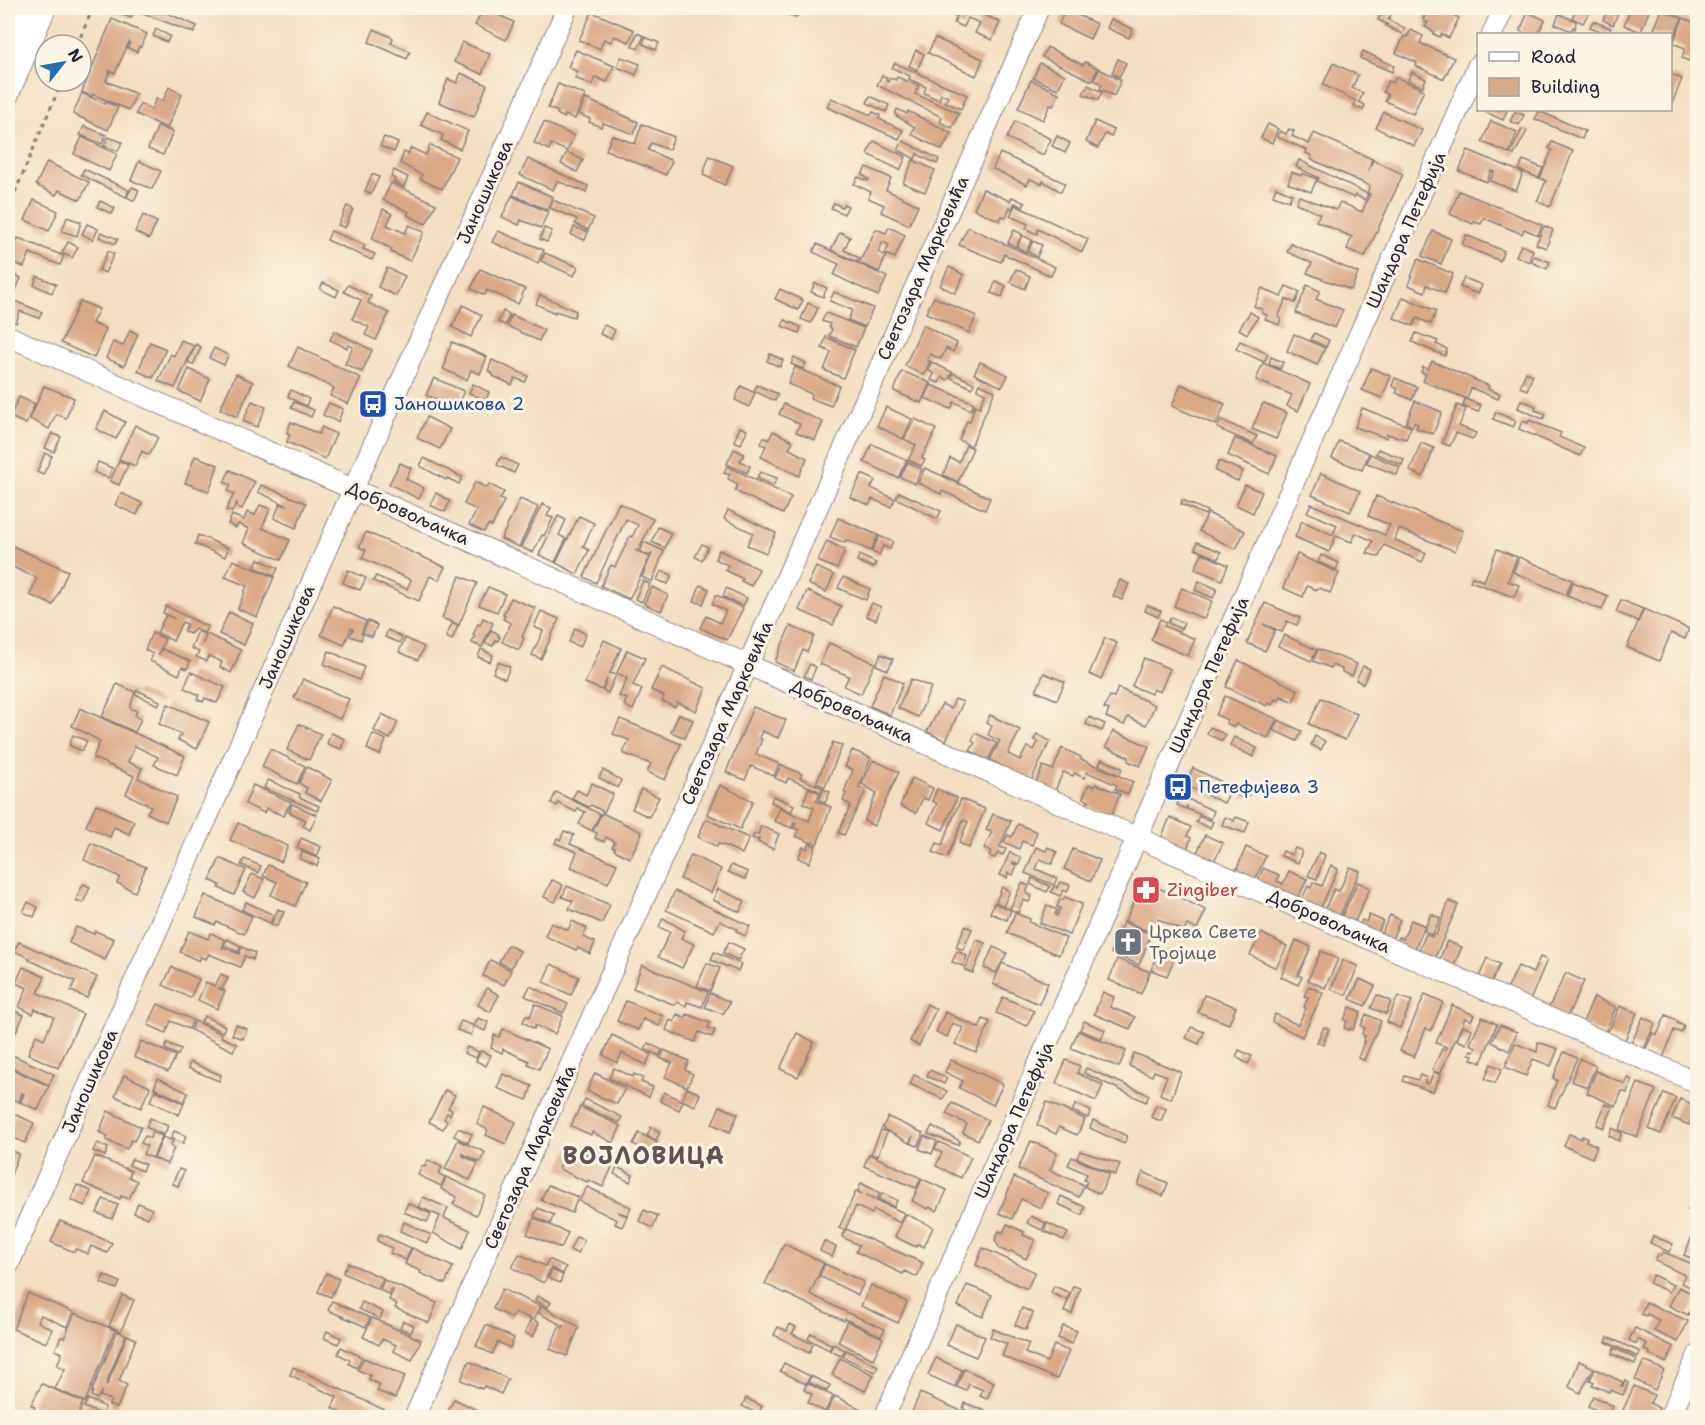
<svg xmlns="http://www.w3.org/2000/svg" width="1705" height="1425" font-family="'Shantell Sans',sans-serif">
<rect width="100%" height="100%" fill="#fcf5e5"/>
<filter id="ink" filterUnits="userSpaceOnUse"><feTurbulence type="fractalNoise" baseFrequency=".0167" numOctaves="2"/><feDisplacementMap in="SourceGraphic" scale="12" xChannelSelector="R" yChannelSelector="G"/><feConvolveMatrix kernelMatrix="1 2 1 2 8 2 1 2 1" color-interpolation-filters="sRGB"/></filter>
<filter id="wash" filterUnits="userSpaceOnUse"><feTurbulence type="fractalNoise" baseFrequency=".008" numOctaves="4" result="noise"/><feDisplacementMap in="SourceGraphic" scale="24" xChannelSelector="R" yChannelSelector="G"/><feGaussianBlur stdDeviation="1.35" result="paint"/><feColorMatrix in="noise" values="0 0 0 0 0 0 0 0 0 0 0 0 0 0 0 0 0 1.4 0 .05"/><feComposite in="paint" operator="in"/></filter>
<g filter="url(#wash)">
<rect width="100%" height="100%" fill="#f3dec1"/>
<g id="blocks">
<!-- building -->
<g fill="#d9a885">
<path d="M115 8H155L197 26 194 33 135 10 131 18 114 11Z"/>
<path d="M484 8 514 22 506 40 475 25Z"/>
<path d="M774 8H801L796 18Z"/>
<path d="M929 8H968L1000 22 992 40 975 33 980 23 968 18 964 27 954 23 957 16 948 12 945 15Z"/>
<path d="M1384 8 1393 11 1388 20 1405 28 1402 34 1386 26 1387 24 1378 20Z"/>
<path d="M1433 8H1440L1459 18 1449 38 1441 34 1440 37 1433 34 1434 32 1425 27 1428 22H1424L1425 19H1423L1427 11 1431 13Z"/>
<path d="M1577 8 1589 12 1583 23 1572 18Z"/>
<path d="M1608 8H1620L1613 25 1603 20Z"/>
<path d="M1631 8H1650L1641 32 1624 25Z"/>
<path d="M1065 9 1097 24 1090 39 1059 24Z"/>
<path d="M1662 10 1682 18 1671 44V34H1652Z"/>
<path d="M592 12 634 30 629 42 614 36 611 42 604 39 600 49 579 40Z"/>
<path d="M1528 12 1545 20 1538 34H1526L1520 31Z"/>
<path d="M1559 14 1576 21 1575 29 1573 27 1571 31 1555 24Z"/>
<path d="M1683 18 1698 24V45L1689 61 1682 58 1685 48 1673 43Z"/>
<path d="M112 19 147 34 141 47 139 46 137 52 128 48 130 43 129 42 115 73 110 71 106 81 136 94 129 110 92 94 91 97 82 92Z"/>
<path d="M1111 19 1133 29 1129 38 1107 28Z"/>
<path d="M1593 21 1611 28 1608 34 1590 27Z"/>
<path d="M156 29 170 36 167 42 153 36Z"/>
<path d="M374 29 393 38 391 43 410 51 407 59 369 42Z"/>
<path d="M1411 30 1423 36 1420 43 1454 58 1444 79 1416 66 1417 63 1396 53 1404 36 1407 37Z"/>
<path d="M637 33 644 36 638 49 632 46Z"/>
<path d="M645 37 659 43 656 50 643 44Z"/>
<path d="M935 38 983 59 976 76 928 53Z"/>
<path d="M462 42 490 54 482 74 454 62Z"/>
<path d="M1047 47 1083 65 1085 62 1098 68 1092 81 1042 57Z"/>
<path d="M576 50 614 66 607 82 595 77 592 85 575 78 578 72 568 67Z"/>
<path d="M916 50 924 54 917 70 909 66Z"/>
<path d="M1363 51 1394 66 1392 72 1360 58Z"/>
<path d="M621 57 640 64 636 75 617 67Z"/>
<path d="M1118 59 1126 63 1119 77 1112 73Z"/>
<path d="M895 63 967 95 961 109 945 102 948 97 941 94 939 100 924 93 926 87 909 79 910 76 892 68Z"/>
<path d="M1040 63 1065 75 1058 89 1033 78Z"/>
<path d="M1333 63 1358 75 1352 88 1363 93 1359 102 1365 105 1363 110 1354 106 1356 101 1323 85Z"/>
<path d="M1099 69 1121 80 1114 96 1100 89 1102 84 1094 80Z"/>
<path d="M1412 72 1426 79 1422 87 1408 80Z"/>
<path d="M461 73 487 85 474 117 439 102 448 79 457 83Z"/>
<path d="M1671 74 1682 79 1671 106Z"/>
<path d="M882 75 887 78 886 81 888 82 890 78 896 80 897 77 919 86 915 94 959 113 952 128 940 122 942 117 877 85Z"/>
<path d="M1396 77 1424 90 1413 114 1385 101 1388 95 1383 92 1388 81 1393 83Z"/>
<path d="M1031 80 1059 93 1053 106 1050 105 1043 120 1018 108Z"/>
<path d="M558 84 585 95 575 119 565 115 564 118 557 114 558 112 548 108Z"/>
<path d="M1088 85 1102 92 1098 100 1083 94Z"/>
<path d="M169 87 182 94 167 128 136 114 140 104 151 110 156 99 163 101Z"/>
<path d="M82 93 105 104 106 102 118 107 108 130 73 114Z"/>
<path d="M870 96 889 105 886 112 867 103Z"/>
<path d="M831 98 871 115 873 112 880 115 879 119 903 130 899 139 827 107Z"/>
<path d="M586 99 638 122 634 134 603 123 601 127 589 122 590 119 579 114Z"/>
<path d="M897 109 907 114 908 111 951 133 942 150 911 134 915 127 895 115Z"/>
<path d="M1486 110H1507L1503 120 1485 112Z"/>
<path d="M1539 111 1585 131 1582 139 1535 119Z"/>
<path d="M427 112 468 131 460 149 441 140 443 135 421 125Z"/>
<path d="M1384 112 1422 130 1414 146 1376 128Z"/>
<path d="M1515 112 1524 115 1519 125 1510 121Z"/>
<path d="M1015 121 1051 139 1043 155 1007 138Z"/>
<path d="M1095 121 1114 130 1111 137 1105 134 1098 148 1086 142Z"/>
<path d="M1491 121 1517 132 1509 153 1482 142Z"/>
<path d="M544 122 574 136 567 151 551 144 549 150 534 143Z"/>
<path d="M642 124 674 137 669 150 651 143 648 150 672 161 666 175 606 150 612 135 635 144Z"/>
<path d="M1268 124 1278 129 1272 143 1261 138Z"/>
<path d="M84 126 106 135 102 144 80 135Z"/>
<path d="M158 126 173 132 163 155 148 149Z"/>
<path d="M1289 129 1294 131 1292 136 1309 144 1314 133 1372 159 1368 171 1373 160 1403 174 1365 257 1347 249 1352 237 1316 221 1320 214 1296 203 1299 196 1336 210 1340 202 1362 212 1370 194 1367 193 1370 186 1311 159 1312 156 1306 153 1307 150 1277 137 1280 131 1286 134Z"/>
<path d="M1522 129 1527 131 1514 155 1510 154Z"/>
<path d="M1057 136 1070 143 1065 153 1052 146Z"/>
<path d="M82 137 117 154 109 171 74 154Z"/>
<path d="M108 137 122 142 118 151 104 146Z"/>
<path d="M384 137 398 143 394 152 380 146Z"/>
<path d="M874 141 906 157 900 170 867 154Z"/>
<path d="M903 141 939 159 937 164 917 154 915 159 898 150Z"/>
<path d="M1552 142 1573 151 1550 207 1537 201 1546 181 1540 178 1552 150 1549 148Z"/>
<path d="M430 145 457 157 442 189 420 179 422 175 400 163 404 152 408 154 411 148 426 155Z"/>
<path d="M1468 150 1523 173 1516 191 1490 181 1494 172 1491 171 1487 182 1459 171Z"/>
<path d="M567 152 583 160 577 172 561 164Z"/>
<path d="M1000 153 1065 183 1061 192 1043 181 1042 184 1030 179 1027 185 993 169Z"/>
<path d="M709 156 733 166 725 185 703 175Z"/>
<path d="M528 159 588 186 586 192 557 181 553 190 520 175Z"/>
<path d="M913 160 935 170 925 192 903 183Z"/>
<path d="M1299 160 1368 194 1365 200 1355 195 1354 198 1317 181 1319 178 1296 167Z"/>
<path d="M1523 160 1543 168 1539 178 1519 170Z"/>
<path d="M139 161 161 171 152 189 131 180Z"/>
<path d="M47 162 89 182 80 200 59 190 56 195 36 185Z"/>
<path d="M866 167 891 178 886 190 918 205 909 225 881 212 884 205 868 198 871 192 854 184 858 177 868 181 869 179 862 175Z"/>
<path d="M84 169 129 190 126 197 81 175Z"/>
<path d="M394 170 408 177 404 187 394 182 395 179 391 177Z"/>
<path d="M1292 172 1301 176 1302 173 1317 179 1311 192 1288 183Z"/>
<path d="M372 174 379 177 371 194 365 191Z"/>
<path d="M519 182 553 197 547 210 513 195Z"/>
<path d="M391 183 436 204 426 224 407 215 409 212 383 200Z"/>
<path d="M132 187 139 190 134 201 127 197Z"/>
<path d="M1276 187 1292 194 1289 201 1273 195Z"/>
<path d="M983 189 1010 201 1012 197 1025 203 1023 207 1015 203 1012 209 1010 207 1006 217 1002 216 1000 221 974 209Z"/>
<path d="M1459 191 1542 225 1538 235 1524 229 1522 234 1484 218 1481 224 1474 222 1473 224 1450 214Z"/>
<path d="M512 196 548 212 541 228 521 220 519 225 502 217Z"/>
<path d="M34 200 58 211 49 231 25 220Z"/>
<path d="M553 200 594 218 588 230 575 224 577 219 550 208Z"/>
<path d="M100 201 115 208 112 214 97 207Z"/>
<path d="M834 203 842 207 844 204 848 206 844 214 831 208Z"/>
<path d="M1015 205 1088 239 1082 252 1038 229 1037 234 1026 229 1028 224 1010 216Z"/>
<path d="M347 206 353 209 345 228 338 225Z"/>
<path d="M383 209 392 214 387 225 405 233 409 225 424 232 410 261 391 252 392 249 372 239Z"/>
<path d="M143 215 157 222 149 239 135 232Z"/>
<path d="M67 217 81 222 77 236 62 231Z"/>
<path d="M87 224 98 229 93 240 82 234Z"/>
<path d="M1544 226 1553 230 1546 248 1536 244Z"/>
<path d="M574 227 588 232 585 240 571 235Z"/>
<path d="M889 227 905 235 895 258 885 254 889 245 883 242 878 252 886 256 879 272 859 263 876 229 886 233Z"/>
<path d="M968 227 1055 267 1051 276 1004 254 1001 262 959 245Z"/>
<path d="M544 228 552 231 547 242 540 239Z"/>
<path d="M1014 230 1022 234 1016 247 1008 243Z"/>
<path d="M331 231 365 245 363 249 375 254 372 260 327 240Z"/>
<path d="M498 231 544 250 538 263 492 242Z"/>
<path d="M1433 231 1451 239 1441 264 1422 256Z"/>
<path d="M101 232 118 239 115 244 99 237Z"/>
<path d="M840 232 850 237 844 250 859 258 857 262 831 250Z"/>
<path d="M1022 235 1032 240 1026 252 1017 247Z"/>
<path d="M1466 235 1504 251 1500 261 1462 245Z"/>
<path d="M18 238 64 256 60 265 30 253 24 267 9 261Z"/>
<path d="M1033 241 1042 245 1037 257 1028 252Z"/>
<path d="M68 242 78 247 72 258 62 253Z"/>
<path d="M817 244 887 277 878 296 834 275 839 264 813 252Z"/>
<path d="M1291 244 1358 273 1351 290 1307 273 1312 263 1287 252Z"/>
<path d="M1521 245 1533 250 1529 262 1516 256Z"/>
<path d="M108 251 114 254 105 273 99 270Z"/>
<path d="M545 253 578 267 574 276 541 261Z"/>
<path d="M1534 256 1550 262 1547 269 1531 262Z"/>
<path d="M1418 259 1453 274 1445 293 1427 285 1425 292 1408 285Z"/>
<path d="M949 267 964 275 955 293 940 286Z"/>
<path d="M387 268 405 276 396 296 378 287Z"/>
<path d="M480 269 525 289 518 304 487 290 485 295 471 289Z"/>
<path d="M1016 269 1030 276 1025 289 1010 282Z"/>
<path d="M8 272 21 278 12 300 42 312 39 318 20 311 16 323 8 319Z"/>
<path d="M37 276 56 284 52 293 34 285Z"/>
<path d="M1464 278 1482 285 1478 294 1460 287Z"/>
<path d="M996 281 1006 286 1002 297 991 293Z"/>
<path d="M323 283 339 290 336 297 320 289Z"/>
<path d="M815 283 827 288 823 297 811 292Z"/>
<path d="M348 285 371 296 368 303 389 313 376 340 365 335 369 327 352 319 361 300 344 292Z"/>
<path d="M1307 285 1320 291 1316 299 1343 310 1335 328 1296 313Z"/>
<path d="M1286 286 1300 292 1295 303 1286 299 1278 317 1281 319 1279 325 1265 319 1267 315 1262 313 1263 310 1254 306 1262 288 1281 297Z"/>
<path d="M780 289 803 300 798 310 775 299Z"/>
<path d="M834 292 873 308 865 327 848 320 852 310 830 301Z"/>
<path d="M540 295 576 311 574 317 555 311V313L536 304Z"/>
<path d="M934 297 976 316 969 333 926 313Z"/>
<path d="M1403 297 1436 311 1431 324 1417 318 1413 326 1394 318Z"/>
<path d="M80 301 99 309 92 323 106 329 94 358 61 343Z"/>
<path d="M808 303 818 308 811 323 801 319Z"/>
<path d="M463 305 482 315 471 337 452 327Z"/>
<path d="M503 311 510 315 505 325 498 322Z"/>
<path d="M1250 312 1258 317 1247 334 1239 329Z"/>
<path d="M826 313 864 328 856 347 829 336 832 329 829 327 830 324 822 321Z"/>
<path d="M512 315 544 330 539 341 507 326Z"/>
<path d="M785 320 801 327 799 333 782 326Z"/>
<path d="M604 325 615 330 611 339 600 334Z"/>
<path d="M923 325 957 343 953 352 946 348 941 359 930 354 927 360 930 361 924 375 905 366Z"/>
<path d="M130 330 138 334 124 366 106 358 113 342 123 346Z"/>
<path d="M334 331 372 350 362 372 345 364 353 347 348 345 347 348 330 340Z"/>
<path d="M1314 333 1329 340 1326 347 1311 340Z"/>
<path d="M1416 333 1438 341 1436 344 1447 349 1445 356 1412 342Z"/>
<path d="M1294 334 1325 348 1317 365 1287 351Z"/>
<path d="M826 337 855 350 843 378 824 370 831 352 822 348Z"/>
<path d="M181 340 194 346 175 388 158 381 171 354 174 356Z"/>
<path d="M1240 341 1268 354 1264 362 1236 349Z"/>
<path d="M150 342 166 349 153 378 138 371Z"/>
<path d="M452 342 487 357 480 374 471 370 467 380 443 369 447 360 445 359Z"/>
<path d="M196 344 201 347 193 365 188 362Z"/>
<path d="M298 347 361 378 348 404 330 396 334 388 289 366Z"/>
<path d="M214 348 228 355 224 365 209 358Z"/>
<path d="M770 354 783 360 780 367 767 361Z"/>
<path d="M794 357 806 363 803 369 791 364Z"/>
<path d="M1271 357 1283 362 1280 369 1269 364Z"/>
<path d="M492 360 528 376 525 382 515 378 512 385 493 376V374L488 371Z"/>
<path d="M1432 361 1489 386 1488 389 1500 394 1498 399 1471 388 1467 399 1423 381 1426 374 1421 372 1423 367 1428 369Z"/>
<path d="M931 362 952 372 948 380 942 377 939 383 931 380 934 374 928 370Z"/>
<path d="M980 362 1008 375 1002 387 974 374Z"/>
<path d="M1263 363 1310 384 1298 411 1287 406 1292 395 1256 380Z"/>
<path d="M795 367 839 386 831 406 810 398 812 394 788 384Z"/>
<path d="M1371 368 1391 376 1382 398 1362 390Z"/>
<path d="M189 369 210 379 200 401 179 391Z"/>
<path d="M902 371 930 383 921 403 894 391Z"/>
<path d="M1526 372 1533 375 1527 390 1520 387Z"/>
<path d="M953 373 974 383 972 388 951 378Z"/>
<path d="M236 374 253 382 237 417 220 409Z"/>
<path d="M434 378 464 391 456 408 426 395Z"/>
<path d="M1395 378 1417 387 1412 400 1396 393 1398 389 1392 386Z"/>
<path d="M473 384 489 392 486 400 469 393Z"/>
<path d="M979 384 995 391 971 446 959 440 967 421 970 422 975 405 980 407 985 393 977 389Z"/>
<path d="M1181 384 1225 404 1216 425 1172 406Z"/>
<path d="M757 385 778 394 775 401 754 391Z"/>
<path d="M931 385 974 403 971 410 954 402 951 409 925 398Z"/>
<path d="M44 386 74 398 66 418 56 414 49 429 30 419Z"/>
<path d="M741 386 755 393 749 407 735 400Z"/>
<path d="M291 390 309 399 306 406 288 397Z"/>
<path d="M19 397 35 404 26 424 10 417Z"/>
<path d="M1465 399 1481 405 1478 412 1463 406Z"/>
<path d="M1521 400 1536 406 1535 410 1546 414 1543 419 1518 408Z"/>
<path d="M252 401 266 407 257 427 243 421Z"/>
<path d="M1415 401 1442 412 1433 434 1416 428 1418 424 1414 422 1412 426 1406 423Z"/>
<path d="M294 402 314 410 311 417 291 408Z"/>
<path d="M329 403 343 409 338 422 323 415Z"/>
<path d="M1263 403 1287 413 1276 439 1252 429Z"/>
<path d="M784 404 823 422 815 440 796 432 800 424 779 414Z"/>
<path d="M1457 405 1466 409 1459 426 1476 433 1473 439 1456 433 1450 446 1442 443Z"/>
<path d="M886 407 912 419 903 439 877 426Z"/>
<path d="M1362 408 1411 427 1406 439 1387 434 1386 438 1355 427Z"/>
<path d="M105 411 125 422 116 439 96 429Z"/>
<path d="M1496 412 1516 421 1513 427 1493 419Z"/>
<path d="M427 417 450 429 440 449 417 438Z"/>
<path d="M915 419 936 429 922 458 925 460 921 466 908 460 916 445 904 439Z"/>
<path d="M1221 420 1257 436 1253 444 1217 428Z"/>
<path d="M1529 420 1561 433 1559 437 1584 448 1580 456 1519 429 1522 421 1528 423Z"/>
<path d="M291 422 319 434 322 427 336 434 325 459 287 442 290 434 287 433Z"/>
<path d="M135 425 158 437 149 455 142 451 135 466 119 459Z"/>
<path d="M740 427 747 430 741 444 734 441Z"/>
<path d="M773 431 793 441 789 449 807 458 799 476 761 457 766 446 761 444 764 437 769 440Z"/>
<path d="M52 433 61 437 54 452 45 448Z"/>
<path d="M1235 438 1277 456 1269 474 1228 455Z"/>
<path d="M1339 441 1369 453 1362 470 1332 458Z"/>
<path d="M1421 443 1434 448 1423 477 1410 471Z"/>
<path d="M872 444 907 460 898 478 864 462Z"/>
<path d="M966 445 973 448 958 482 943 475 950 458 959 462Z"/>
<path d="M734 449 744 454 740 461 750 466 747 473 727 464Z"/>
<path d="M1378 449 1404 459 1402 465 1376 454Z"/>
<path d="M45 453 52 456 43 475 37 472Z"/>
<path d="M1370 454 1400 467 1397 475 1367 463Z"/>
<path d="M195 456 218 465 209 491 185 483Z"/>
<path d="M501 457 518 465 514 473 497 465Z"/>
<path d="M424 458 462 477 459 484 447 478 446 480 420 466Z"/>
<path d="M119 461 128 465 119 485 110 481Z"/>
<path d="M1219 461 1243 471 1238 481 1215 471Z"/>
<path d="M98 462 112 468 108 478 94 472Z"/>
<path d="M908 462 922 469 915 484 900 477Z"/>
<path d="M400 463 411 468 406 479 424 488 419 499 389 484Z"/>
<path d="M727 466 791 497 783 514 735 491 738 484 728 479 730 475 724 473Z"/>
<path d="M925 468 990 498 985 510 942 491 941 494 918 483Z"/>
<path d="M230 470 255 482 242 509 237 507V502L232 512 226 510 234 494 228 491 231 485 224 482Z"/>
<path d="M760 472 777 478 773 486 757 478Z"/>
<path d="M1321 473 1360 491 1350 512 1312 495Z"/>
<path d="M862 474 875 480 871 488 895 499 891 507 872 499 869 505 850 497Z"/>
<path d="M475 482 487 488 489 484 504 492 500 499 504 501 492 526 488 525 484 532 469 525 477 510 464 504Z"/>
<path d="M261 485 306 503 296 528 274 518 280 504 288 506 258 492Z"/>
<path d="M1245 485 1262 492 1253 513 1236 505Z"/>
<path d="M899 492 941 511 937 519 896 498Z"/>
<path d="M121 493 142 503 137 515 115 505Z"/>
<path d="M436 493 450 501 445 512 430 505Z"/>
<path d="M1376 496 1463 531 1455 551 1399 529 1395 540 1426 553 1422 562 1384 545 1379 557 1367 553 1373 541 1356 533 1352 542 1336 536 1329 552 1295 537 1302 521 1333 535 1337 525 1307 512 1311 504 1385 535 1390 525 1368 516Z"/>
<path d="M520 499 538 507 519 547 501 539Z"/>
<path d="M1182 500 1207 511 1205 515 1181 504Z"/>
<path d="M619 503 653 519 638 551 635 550 650 557 629 599 601 586 611 565 615 567 630 536 632 537 638 525 626 519 596 583 584 577Z"/>
<path d="M542 504 551 508 547 516 553 518 544 536 542 535 533 553 521 547Z"/>
<path d="M260 505 270 509 262 528 290 540 281 560 243 543 249 529 238 524 236 528 228 524 232 515 244 520 247 512 255 515Z"/>
<path d="M728 510 776 533 766 553 747 545 753 533 724 519Z"/>
<path d="M1208 513 1245 531 1236 549 1199 531Z"/>
<path d="M558 516 566 520 559 535 566 539 555 562 539 555Z"/>
<path d="M579 516 594 523 583 547 589 550 577 574 556 563Z"/>
<path d="M838 518 878 535 871 551 846 540 845 543 830 537Z"/>
<path d="M658 527 671 533 665 548 652 542Z"/>
<path d="M366 532 445 567 439 580 430 576 419 601 373 581 376 576 407 589 411 580 362 558 366 550 359 547Z"/>
<path d="M198 535 228 548 225 557 195 544Z"/>
<path d="M879 536 893 542 890 549 883 546 879 555 872 552Z"/>
<path d="M827 541 845 550 837 569 818 561Z"/>
<path d="M644 542 664 551 652 582 642 577 652 553 650 556 640 552Z"/>
<path d="M1197 542 1221 552 1218 559 1195 549Z"/>
<path d="M8 544 68 571 53 605 30 595 37 578 8 565Z"/>
<path d="M702 544 708 547 702 560 695 557Z"/>
<path d="M1497 549 1517 557 1508 581 1519 585 1514 597 1470 581 1472 577 1484 581Z"/>
<path d="M719 550 759 569 751 586 741 581 743 579 725 570 728 565 715 559Z"/>
<path d="M1202 553 1228 565 1222 580 1195 569Z"/>
<path d="M1297 554 1339 573 1330 593 1320 588 1316 590 1307 586 1303 597 1283 588Z"/>
<path d="M859 555 876 563 873 568 857 561Z"/>
<path d="M1321 555 1339 563 1336 570 1318 562Z"/>
<path d="M1519 557 1572 580 1566 595 1513 572Z"/>
<path d="M258 559 278 568 274 576 254 567Z"/>
<path d="M233 560 274 577 257 617 238 609 247 586 225 577Z"/>
<path d="M816 567 834 575 826 592 808 584Z"/>
<path d="M348 570 366 578 360 590 343 583Z"/>
<path d="M661 571 672 575 668 584 657 580Z"/>
<path d="M460 576 477 583 459 625 442 618Z"/>
<path d="M843 577 870 589 866 600 838 588Z"/>
<path d="M1120 580 1129 584 1122 600 1113 596Z"/>
<path d="M643 581 650 584 642 602 635 599Z"/>
<path d="M1199 581 1217 589 1213 598 1195 590Z"/>
<path d="M1573 582 1608 596 1602 610 1567 596Z"/>
<path d="M700 585 709 589 703 604 694 601Z"/>
<path d="M488 587 505 594 497 612 479 605Z"/>
<path d="M652 587 668 595 661 611 644 604Z"/>
<path d="M726 588 747 598 743 606 723 597Z"/>
<path d="M1182 588 1212 601 1204 619 1174 606Z"/>
<path d="M807 591 841 606 833 625 799 610Z"/>
<path d="M716 595 743 608 727 640 700 628 706 616 720 623 726 611 712 604Z"/>
<path d="M511 598 535 608 522 637 524 638 519 650 502 642 511 623 503 619 505 616 503 615Z"/>
<path d="M1621 600 1643 609 1638 621 1616 612Z"/>
<path d="M872 603 881 607 876 620 866 616Z"/>
<path d="M1265 603 1300 618 1297 625 1287 621 1282 632 1263 624 1275 630 1265 651 1247 643Z"/>
<path d="M1147 605 1161 611 1158 617 1145 611Z"/>
<path d="M166 606 208 627 204 633 195 629 190 634 184 631 187 624 182 622 173 641 157 633 166 615 175 619 163 613Z"/>
<path d="M333 606 366 621 361 633 363 634 361 640 350 636 353 629 351 628 344 645 321 635Z"/>
<path d="M1644 609 1689 629 1685 639 1671 633 1659 661 1627 647Z"/>
<path d="M541 611 559 619 541 659 532 655 543 631 534 627Z"/>
<path d="M229 612 253 623 244 645 219 634Z"/>
<path d="M1171 617 1184 623 1181 629 1168 623Z"/>
<path d="M483 618 493 623 482 647 472 643 475 636 473 635 478 624 480 625Z"/>
<path d="M1160 619 1166 622 1164 626 1195 639 1188 656 1151 640Z"/>
<path d="M368 621 377 625 372 637 363 633Z"/>
<path d="M452 624 458 626 452 640 446 637Z"/>
<path d="M790 626 814 636 807 652 803 650 794 671 775 662Z"/>
<path d="M575 628 586 634 580 647 569 642Z"/>
<path d="M388 630 402 637 400 643 385 637Z"/>
<path d="M491 630 499 634 498 636 500 637 498 641 496 640 493 646 485 643Z"/>
<path d="M198 631 206 635 202 645 207 634 241 650 231 673 220 667 222 662 209 656 206 661 196 657 199 652 191 648Z"/>
<path d="M152 633 165 639 158 655 162 649 190 661 187 669 182 667 179 675 150 661 153 654 145 650Z"/>
<path d="M1284 635 1317 650 1311 661 1278 646Z"/>
<path d="M405 638 424 647 418 660 399 652Z"/>
<path d="M1105 638 1117 643 1101 679 1089 674Z"/>
<path d="M604 640 621 648 610 673 616 675 608 693 603 690 607 679 602 690 585 683Z"/>
<path d="M829 643 875 663 861 694 844 686 849 676 820 664Z"/>
<path d="M481 649 493 655 490 662 478 657Z"/>
<path d="M1318 649 1357 664 1352 676 1342 672V669L1332 665 1331 668 1313 661Z"/>
<path d="M627 650 645 658 633 685 642 689 633 710 624 705 627 699 619 696 627 678 617 673Z"/>
<path d="M329 651 364 667 359 680 324 664Z"/>
<path d="M881 654 893 659 888 670 876 665Z"/>
<path d="M1144 658 1170 669 1160 692 1153 689 1151 694 1132 686Z"/>
<path d="M1238 660 1298 690 1293 702 1281 696 1279 701 1275 699 1272 705 1268 703 1267 706 1226 687Z"/>
<path d="M498 662 510 667 505 679 493 673Z"/>
<path d="M810 664 816 667 811 679 804 676Z"/>
<path d="M1363 666 1370 669 1363 684 1356 680Z"/>
<path d="M662 667 706 688 696 711 677 702 675 707 662 701 664 696 651 690Z"/>
<path d="M191 672 225 687 217 703 205 698 203 702 197 699 199 695 184 688Z"/>
<path d="M1044 673 1065 682 1057 700 1036 691Z"/>
<path d="M884 674 903 683 890 715 870 706Z"/>
<path d="M303 679 349 699 340 719 294 698Z"/>
<path d="M911 679 931 687 918 717 898 708Z"/>
<path d="M117 684 135 692 130 708 137 711 135 716 141 719 135 732 102 717Z"/>
<path d="M1118 688 1155 705 1146 725 1128 717 1124 725 1106 717 1109 710 1104 708 1110 696 1114 697Z"/>
<path d="M137 690 160 701 158 705 135 694Z"/>
<path d="M1225 696 1277 719 1268 738 1236 724 1234 727 1226 723 1228 720 1216 715Z"/>
<path d="M1321 698 1357 714 1345 740 1309 724Z"/>
<path d="M955 699 963 702 946 741 927 732 942 704 951 709Z"/>
<path d="M168 704 209 722 197 749 178 740 181 734 159 724Z"/>
<path d="M753 707 786 720 778 738 762 731 759 738 762 739 756 754 779 764 774 776 751 766 745 780 726 772Z"/>
<path d="M80 708 185 756 177 775 154 765 158 757 135 746 128 762 142 768 138 778 177 797 166 822 147 813 151 806 126 794 134 776 93 758 100 741 72 726Z"/>
<path d="M382 714 398 722 390 739 374 731Z"/>
<path d="M679 714 693 720 685 738 671 732Z"/>
<path d="M990 715 1020 730 1008 754 1020 760 1027 747 1034 750 1038 742 1034 740 1037 734 1050 741 1031 781 990 760 1000 741 988 735 992 726 986 723Z"/>
<path d="M1089 717 1105 724 1102 731 1086 724Z"/>
<path d="M620 719 681 744 665 780 647 772 651 764 623 753 629 740 613 734Z"/>
<path d="M1278 720 1302 731 1297 741 1273 730Z"/>
<path d="M299 724 321 734 309 760 287 750Z"/>
<path d="M1210 727 1226 735 1222 741 1207 734Z"/>
<path d="M1113 731 1149 746 1140 766 1128 761 1129 757 1106 747Z"/>
<path d="M331 733 345 739 341 749 327 744Z"/>
<path d="M975 733 997 743 988 760 970 751 975 743 972 741Z"/>
<path d="M373 734 386 740 380 755 367 749Z"/>
<path d="M73 735 87 741 82 751 69 745Z"/>
<path d="M1315 736 1325 741 1321 750 1311 745Z"/>
<path d="M1234 737 1257 748 1253 757 1230 745Z"/>
<path d="M833 742 842 746 825 787 816 783Z"/>
<path d="M1062 748 1081 757 1080 759 1133 782 1128 794 1115 789 1117 785 1087 772 1084 778 1074 773 1073 776 1063 772 1055 791 1036 783 1043 766 1053 770Z"/>
<path d="M270 749 305 766 297 784 262 767Z"/>
<path d="M852 750 871 758 859 787 866 790 844 835 838 833 851 805 843 801 846 793 844 792 853 770 845 767Z"/>
<path d="M1102 759 1122 768 1119 775 1099 765Z"/>
<path d="M873 760 899 772 874 826 864 821 877 793 862 784Z"/>
<path d="M781 765 802 774 800 778 823 788 821 792 788 778 786 783 775 778Z"/>
<path d="M307 767 332 780 321 801 305 793 307 788 299 783Z"/>
<path d="M1193 768 1232 787 1224 803 1185 785Z"/>
<path d="M603 770 621 780 618 788 599 778Z"/>
<path d="M912 778 933 788 928 800 923 798 916 813 900 806Z"/>
<path d="M268 780 300 794 299 797 319 806 317 811 264 788Z"/>
<path d="M592 783 613 794 604 812 591 805 589 807 572 799 577 790 586 795Z"/>
<path d="M1089 784 1094 787 1096 784 1120 794 1111 816 1086 805 1089 801 1083 798Z"/>
<path d="M253 785 291 802 284 816 266 808 264 813 245 804Z"/>
<path d="M720 785 753 801 740 829 707 814Z"/>
<path d="M809 788 820 793 816 801 831 807 817 844 812 842 811 844 816 846 809 863 798 858 803 847 807 849 810 842 796 836 799 830 794 828 796 823 794 822 792 828 774 821 780 808 809 821 814 808 803 803Z"/>
<path d="M1239 788 1250 793 1246 800 1236 795Z"/>
<path d="M641 789 659 797 649 817 632 809Z"/>
<path d="M823 789 830 792 825 803 819 800Z"/>
<path d="M937 789 957 798 943 830 928 823 937 803 932 801Z"/>
<path d="M556 792 600 814 592 831 579 824 585 812 578 808 576 812 558 803 557 806 551 803Z"/>
<path d="M773 796 794 805 791 812 771 802Z"/>
<path d="M1181 796 1214 811 1211 819 1187 809V805L1186 809 1177 805Z"/>
<path d="M961 799 985 809 969 848 959 843 968 822 963 820 947 858 933 852 937 843 942 845Z"/>
<path d="M96 804 134 821 129 834 114 827 110 837 86 826Z"/>
<path d="M292 804 317 815 310 830 303 826 306 820 289 812Z"/>
<path d="M602 813 642 832 630 858 614 850 615 848 612 847 615 842 606 837 604 842 595 838 597 833 593 831Z"/>
<path d="M993 814 1011 821 1000 847 1006 849 1003 855 998 853 995 858 989 856 991 851 984 848 992 832 986 830Z"/>
<path d="M1199 816 1213 822 1210 828 1196 822Z"/>
<path d="M1170 817 1191 827 1187 836 1191 838 1186 852 1160 842Z"/>
<path d="M1225 817 1234 821 1236 817 1249 822 1245 833 1222 825Z"/>
<path d="M706 819 749 838 742 854 726 846 718 844 717 847 698 837Z"/>
<path d="M238 823 288 846 281 862 230 840Z"/>
<path d="M1018 824 1037 832 1032 845 1022 841 1019 849 1004 842 1008 835 1012 837Z"/>
<path d="M761 826 779 834 773 849 758 842 759 839 757 840 752 838 755 833 758 835Z"/>
<path d="M564 831 574 835 570 844 617 864 608 883 571 867 577 852 555 843 557 838 560 840Z"/>
<path d="M1205 835 1223 843 1212 865 1195 857Z"/>
<path d="M301 838 321 847 317 857 297 848Z"/>
<path d="M91 843 146 867 135 892 117 883 120 877 84 860Z"/>
<path d="M1036 847 1046 851 1048 847 1057 852 1052 864 1040 859 1036 869 1057 878 1054 885 1025 873Z"/>
<path d="M1246 847 1266 856 1255 879 1236 871Z"/>
<path d="M1295 848 1302 851 1298 863 1281 856 1283 851 1292 855Z"/>
<path d="M1073 849 1100 860 1091 881 1064 869Z"/>
<path d="M302 852 320 859 317 866 300 859Z"/>
<path d="M1010 852 1021 858 1019 864 1013 862V864L1017 865 1013 875 1008 873 1007 878 1000 875Z"/>
<path d="M1319 852 1325 855 1317 879 1308 876Z"/>
<path d="M691 855 721 869 711 893 680 879Z"/>
<path d="M220 858 246 870 234 895 219 888 220 885 210 880Z"/>
<path d="M244 859 261 866 258 873 241 865Z"/>
<path d="M268 865 306 882 295 906 271 895 277 882 263 876Z"/>
<path d="M731 865 748 872 745 879 728 872Z"/>
<path d="M1331 865 1338 869 1318 914 1299 906 1308 886 1311 888 1313 882 1322 886Z"/>
<path d="M1350 867 1360 871 1337 922 1322 915 1334 889 1339 891Z"/>
<path d="M1263 868 1279 875 1277 881 1283 884 1289 871 1307 879 1295 904 1256 886Z"/>
<path d="M252 874 264 879 255 898 243 892Z"/>
<path d="M1032 878 1050 886 1047 892 1030 884Z"/>
<path d="M552 880 563 885 555 902 544 897Z"/>
<path d="M1144 881 1206 910 1197 929 1187 925 1184 931 1158 919 1152 933 1125 921Z"/>
<path d="M1060 882 1070 885 1067 892 1063 890 1060 896 1051 892 1054 886 1057 888Z"/>
<path d="M1358 882 1370 888 1352 928 1339 922Z"/>
<path d="M1022 883 1029 886 1026 893 1032 896 1029 902 1023 900 1018 913 1010 909Z"/>
<path d="M83 884 90 887 83 903 76 900Z"/>
<path d="M567 886 610 905 602 923 569 909 573 901 562 897Z"/>
<path d="M1002 887 1010 891 1003 906 996 902Z"/>
<path d="M718 889 745 901 740 912 713 900Z"/>
<path d="M675 891 750 926 745 936 736 931 737 929 720 921 714 932 666 910Z"/>
<path d="M205 895 252 916 244 934 217 922 215 925 196 917Z"/>
<path d="M1065 897 1082 904 1069 935 1040 923 1047 905 1057 910 1055 915 1057 916 1060 908 1057 907 1060 899 1063 900Z"/>
<path d="M1449 901 1458 905 1433 962 1417 955 1426 934 1432 937 1433 933 1436 935Z"/>
<path d="M28 902 38 907 34 917 23 912Z"/>
<path d="M246 902 274 915 270 923 242 910Z"/>
<path d="M994 903 1011 910 1007 920 990 913Z"/>
<path d="M278 909 284 912 277 926 271 924Z"/>
<path d="M1015 913 1030 919 1029 922 1066 938 1059 955 1007 933Z"/>
<path d="M1431 914 1440 918 1432 935 1424 931Z"/>
<path d="M1369 915 1383 921 1375 938 1358 930 1362 920 1366 922Z"/>
<path d="M1390 915 1400 920 1390 944 1379 939Z"/>
<path d="M663 918 685 931 681 938 694 944 682 968 658 957 670 932 659 927Z"/>
<path d="M1411 920 1425 926 1413 953 1396 945 1399 937 1403 939Z"/>
<path d="M572 921 587 928 583 937 595 942 590 954 578 948 576 950 545 936 551 923 568 930Z"/>
<path d="M1123 922 1151 934 1139 965 1111 953Z"/>
<path d="M965 926 972 929 963 950 956 947Z"/>
<path d="M76 927 94 934 95 931 114 939 105 960 69 943Z"/>
<path d="M189 931 208 939 211 933 225 940 222 949 223 947 239 954 242 947 255 953 253 960 245 956 240 967 209 954 206 959 201 957 199 961 180 952Z"/>
<path d="M1261 933 1287 946 1276 968 1250 955Z"/>
<path d="M227 939 241 946 238 952 224 945Z"/>
<path d="M976 940 985 943 973 973 965 970Z"/>
<path d="M1296 940 1311 947 1298 975 1302 977 1298 985 1281 977Z"/>
<path d="M1447 941 1462 947 1452 969 1438 963Z"/>
<path d="M19 942 97 977 87 998 71 991 75 981 29 960 30 958 14 951Z"/>
<path d="M729 942 744 949 738 960 723 953Z"/>
<path d="M508 945 520 951 511 968 499 962Z"/>
<path d="M993 947 1007 953 996 973 984 968Z"/>
<path d="M957 951 967 956 963 966 952 962Z"/>
<path d="M1321 951 1338 959 1325 988 1308 980Z"/>
<path d="M714 952 741 964 738 971 711 960Z"/>
<path d="M1157 953 1174 959 1167 976 1151 970Z"/>
<path d="M1540 957 1547 960 1529 1003 1506 992 1518 966 1533 973Z"/>
<path d="M1487 958 1500 964 1490 985 1478 980Z"/>
<path d="M1117 959 1150 972 1141 994 1109 980Z"/>
<path d="M490 960 511 970 504 985 483 976Z"/>
<path d="M1343 960 1358 966 1346 995 1331 989Z"/>
<path d="M707 963 720 968 710 991 697 986Z"/>
<path d="M1002 963 1048 983 1039 1004 993 984Z"/>
<path d="M551 964 579 977 571 995 543 982Z"/>
<path d="M642 965 708 992 702 1007 687 1002 686 1006 677 1002 675 1005 633 988Z"/>
<path d="M23 967 45 977 38 993 83 1014 58 1068 28 1054 36 1035 44 1039 54 1017 35 1009 33 1014 19 1007 27 988 16 983Z"/>
<path d="M172 967 199 979 190 998 163 985Z"/>
<path d="M1566 973 1584 981 1567 1017 1548 1009Z"/>
<path d="M221 974 228 978 222 989 218 988 225 991 217 1009 198 1000 206 982 215 986Z"/>
<path d="M1360 979 1375 986 1365 1006 1350 999Z"/>
<path d="M530 986 568 1004 563 1013 525 996Z"/>
<path d="M1309 986 1323 993 1302 1037 1272 1022 1275 1014 1298 1025 1306 1008 1304 1007 1308 997 1304 996Z"/>
<path d="M487 988 499 995 490 1012 478 1005Z"/>
<path d="M1103 992 1114 997 1110 1007 1135 1017 1130 1029 1094 1014Z"/>
<path d="M710 993 730 1002 723 1014 705 1007Z"/>
<path d="M1425 994 1443 1002 1431 1031 1426 1028 1414 1057 1400 1051Z"/>
<path d="M1204 995 1236 1007 1229 1024 1198 1012Z"/>
<path d="M1377 995 1391 1001 1386 1014 1371 1008Z"/>
<path d="M1398 996 1412 1001 1400 1028 1387 1022Z"/>
<path d="M1003 997 1034 1011 1027 1026 996 1013Z"/>
<path d="M1594 997 1616 1007 1604 1034 1582 1024Z"/>
<path d="M626 1001 663 1016 659 1026 643 1019 638 1030 617 1021Z"/>
<path d="M158 1004 193 1020 189 1029 171 1021 166 1033 148 1025Z"/>
<path d="M535 1004 563 1016 555 1034 535 1025 534 1029 523 1022 526 1015 530 1017Z"/>
<path d="M927 1004 936 1009 919 1046 910 1041Z"/>
<path d="M1452 1005 1474 1015 1471 1021 1465 1018 1440 1074 1432 1070 1442 1049 1445 1050 1446 1047 1436 1043Z"/>
<path d="M1620 1006 1637 1013 1624 1042 1607 1034Z"/>
<path d="M1350 1007 1361 1012 1353 1030 1351 1028 1350 1030 1344 1028 1347 1021 1344 1020Z"/>
<path d="M8 1008 24 1015 14 1036 8 1033Z"/>
<path d="M945 1012 979 1028 983 1019 990 1022 976 1053 955 1044 963 1028 953 1023 947 1037 936 1032Z"/>
<path d="M677 1014 686 1018 687 1014 710 1023 708 1028 715 1030 712 1037 699 1032 695 1042 666 1030 670 1020 674 1022Z"/>
<path d="M1366 1014 1381 1021 1364 1060 1358 1058 1364 1042H1363L1365 1036 1362 1034 1365 1028 1361 1026Z"/>
<path d="M1666 1015 1678 1021 1677 1023 1684 1026 1681 1033 1674 1030 1663 1058 1645 1051 1653 1033 1657 1035Z"/>
<path d="M204 1016 225 1026 223 1032 201 1022Z"/>
<path d="M1482 1017 1497 1024 1481 1063 1471 1059 1473 1055 1469 1054 1471 1050 1474 1051 1476 1047 1470 1044Z"/>
<path d="M1643 1017 1655 1023 1644 1049 1631 1044Z"/>
<path d="M478 1018 488 1022 485 1031 474 1026Z"/>
<path d="M195 1021 222 1034 221 1037 237 1044 233 1051 191 1030Z"/>
<path d="M461 1021 474 1026 471 1035 457 1030Z"/>
<path d="M1084 1021 1105 1030 1101 1039 1080 1030Z"/>
<path d="M236 1025 247 1029 243 1039 232 1035Z"/>
<path d="M1500 1025 1517 1032 1509 1051 1492 1042Z"/>
<path d="M1463 1026 1472 1029 1466 1044 1457 1040Z"/>
<path d="M1191 1027 1204 1032 1199 1044 1186 1038Z"/>
<path d="M1324 1027 1329 1029 1323 1045 1317 1042Z"/>
<path d="M503 1029 548 1049 539 1069 528 1064 529 1061 503 1049 502 1053 491 1048 494 1035 499 1037Z"/>
<path d="M1078 1031 1126 1051 1119 1067 1071 1048Z"/>
<path d="M797 1033 814 1042 798 1077 780 1069Z"/>
<path d="M612 1035 651 1054 646 1065 622 1053 617 1063 603 1055Z"/>
<path d="M141 1041 176 1056 168 1072 134 1057Z"/>
<path d="M1538 1042 1558 1049 1551 1066 1533 1059 1526 1076 1505 1067 1515 1043 1537 1052Z"/>
<path d="M167 1043 181 1049 178 1055 165 1049Z"/>
<path d="M648 1043 662 1050 659 1056 645 1049Z"/>
<path d="M467 1047 479 1052 476 1058 464 1053Z"/>
<path d="M664 1050 689 1061 685 1070 693 1074 687 1087 665 1077 672 1063 660 1058Z"/>
<path d="M1239 1050 1252 1056 1248 1064 1236 1057Z"/>
<path d="M481 1051 491 1055 486 1066 476 1061Z"/>
<path d="M1564 1052 1577 1058 1555 1108 1548 1105 1557 1080 1553 1078Z"/>
<path d="M8 1053 54 1074 49 1085 8 1066Z"/>
<path d="M1134 1053 1181 1072 1171 1099 1160 1094 1167 1076 1154 1071 1152 1076 1129 1066Z"/>
<path d="M1580 1059 1596 1066 1587 1087 1571 1081Z"/>
<path d="M951 1060 1003 1084 993 1105 959 1088 963 1081 945 1072Z"/>
<path d="M1066 1060 1080 1066 1077 1073 1103 1085 1096 1101 1056 1083Z"/>
<path d="M190 1062 221 1075 219 1081 188 1068Z"/>
<path d="M1491 1064 1502 1069 1495 1083 1485 1079Z"/>
<path d="M614 1068 633 1077 634 1074 643 1078 641 1082 653 1087 649 1097 609 1078Z"/>
<path d="M1086 1068 1149 1095 1146 1102 1084 1073Z"/>
<path d="M12 1069 49 1086 38 1110 20 1102 24 1094 22 1093 19 1102 9 1098 13 1089 8 1087V1079Z"/>
<path d="M930 1070 947 1078 944 1084 927 1076Z"/>
<path d="M1596 1071 1625 1084 1628 1078 1632 1080 1627 1093 1622 1091 1616 1106 1587 1093Z"/>
<path d="M1434 1072 1441 1075 1433 1092 1403 1081 1405 1076 1418 1080 1420 1075 1427 1078 1425 1083 1429 1084Z"/>
<path d="M595 1073 625 1088 617 1104 587 1091Z"/>
<path d="M503 1074 532 1086 527 1100 497 1088Z"/>
<path d="M124 1075 150 1087 141 1108 115 1096Z"/>
<path d="M914 1075 947 1091 943 1099 910 1084Z"/>
<path d="M158 1078 188 1093 184 1102 154 1088Z"/>
<path d="M1638 1083 1656 1090 1637 1137 1619 1130Z"/>
<path d="M687 1088 700 1094 695 1106 682 1100Z"/>
<path d="M155 1090 184 1103 179 1115 150 1101Z"/>
<path d="M445 1090 455 1095 448 1108 452 1110 450 1115 447 1113 444 1119 447 1121 443 1129 429 1122Z"/>
<path d="M664 1092 683 1101 679 1110 660 1101Z"/>
<path d="M1664 1093 1676 1098 1661 1134 1649 1129Z"/>
<path d="M585 1099 622 1117 619 1123 582 1106Z"/>
<path d="M1680 1099 1697 1106 1689 1125 1672 1118Z"/>
<path d="M1047 1102 1085 1119 1077 1135 1059 1127 1056 1134 1037 1125Z"/>
<path d="M952 1103 988 1120 978 1140 963 1133 967 1124 946 1114Z"/>
<path d="M1076 1104 1091 1111 1088 1118 1072 1111Z"/>
<path d="M1605 1104 1613 1107 1604 1128 1597 1125Z"/>
<path d="M1156 1105 1166 1109 1161 1121 1151 1117Z"/>
<path d="M720 1106 738 1114 730 1132 712 1124Z"/>
<path d="M484 1107 516 1122 506 1144 486 1135 488 1130 477 1124Z"/>
<path d="M580 1107 621 1126 613 1143 592 1132 591 1135 571 1126Z"/>
<path d="M108 1111 141 1127 134 1141 131 1140 127 1149 106 1140 108 1136 99 1132Z"/>
<path d="M15 1114 34 1123 25 1143 8 1135Z"/>
<path d="M888 1117 923 1133 918 1146 910 1143 913 1136 909 1143 882 1128Z"/>
<path d="M150 1118 168 1126 164 1135 146 1127Z"/>
<path d="M1093 1120 1127 1136 1124 1144 1090 1128Z"/>
<path d="M932 1126 960 1141 958 1145 928 1134Z"/>
<path d="M651 1127 660 1132 656 1140 647 1136Z"/>
<path d="M458 1128 472 1134 468 1143 454 1136Z"/>
<path d="M1612 1128 1622 1133 1619 1141 1609 1136Z"/>
<path d="M881 1130 887 1132 877 1157 871 1154Z"/>
<path d="M174 1131 186 1136 183 1144 171 1138Z"/>
<path d="M152 1132 162 1136 153 1158 143 1154 147 1146 141 1143 145 1136 150 1138Z"/>
<path d="M639 1133 657 1142 652 1153 633 1144Z"/>
<path d="M1569 1134 1581 1139 1582 1136 1587 1138 1586 1141 1597 1146 1592 1158 1564 1146Z"/>
<path d="M924 1136 937 1141 932 1154 919 1149Z"/>
<path d="M163 1137 173 1141 170 1146 174 1148 167 1164 154 1158Z"/>
<path d="M458 1140 485 1152 480 1162 463 1154V1156L478 1163 470 1180 445 1169Z"/>
<path d="M1031 1141 1057 1153 1050 1170 1084 1185 1079 1197 1018 1169Z"/>
<path d="M939 1142 971 1157 961 1178 936 1166 942 1153 935 1149Z"/>
<path d="M97 1143 108 1148 105 1156 93 1151Z"/>
<path d="M591 1145 608 1153 604 1161 587 1153Z"/>
<path d="M570 1147 612 1167 603 1187 588 1180 587 1182 559 1169Z"/>
<path d="M8 1149 19 1154 8 1182Z"/>
<path d="M1080 1151 1120 1164 1115 1175 1077 1158Z"/>
<path d="M869 1154 921 1178 916 1188 864 1166Z"/>
<path d="M95 1156 131 1171 129 1177 137 1181 129 1199 121 1196 120 1199 83 1183Z"/>
<path d="M1072 1157 1109 1174 1100 1194 1085 1187 1087 1181 1084 1180 1087 1174 1068 1165Z"/>
<path d="M132 1159 145 1164 142 1171 129 1165Z"/>
<path d="M428 1160 442 1167 439 1174 445 1177 441 1186 418 1175 422 1166 425 1167Z"/>
<path d="M617 1167 633 1175 630 1182 614 1174Z"/>
<path d="M179 1169 184 1171 178 1186 172 1184Z"/>
<path d="M1143 1172 1168 1183 1163 1196 1138 1185Z"/>
<path d="M446 1177 485 1195 476 1215 453 1204 457 1197 441 1189Z"/>
<path d="M1014 1177 1048 1193 1041 1208 1021 1199 1012 1219 999 1213Z"/>
<path d="M922 1179 947 1190 937 1211 929 1207 928 1209 912 1201Z"/>
<path d="M861 1183 880 1193 877 1200 866 1195 904 1213 900 1223 874 1210 872 1214 856 1206 845 1230 839 1228 856 1191 862 1194 858 1191Z"/>
<path d="M77 1185 91 1191 85 1206 71 1200Z"/>
<path d="M548 1185 578 1197 572 1213 541 1200Z"/>
<path d="M587 1187 631 1207 627 1215 618 1212 627 1216 622 1227 615 1224 617 1220 579 1201Z"/>
<path d="M882 1193 897 1200 894 1207 879 1200Z"/>
<path d="M1061 1196 1085 1207 1082 1215 1058 1204Z"/>
<path d="M423 1197 448 1208 444 1218 470 1230 462 1249 433 1233 440 1216 419 1207Z"/>
<path d="M1694 1198 1698 1200V1214L1688 1210Z"/>
<path d="M103 1199 118 1205 112 1219 97 1213Z"/>
<path d="M138 1203 152 1209 148 1218 134 1213Z"/>
<path d="M408 1203 431 1214 427 1222 404 1212Z"/>
<path d="M538 1208 554 1215 550 1224 534 1216Z"/>
<path d="M644 1210 658 1216 653 1228 639 1221Z"/>
<path d="M906 1214 933 1227 924 1247 918 1244 916 1247 895 1237Z"/>
<path d="M1031 1216 1046 1223 1042 1230 1027 1223Z"/>
<path d="M534 1218 568 1233 561 1248 527 1234Z"/>
<path d="M60 1221 112 1243 107 1253 91 1246 88 1254 76 1249 74 1252 51 1242Z"/>
<path d="M404 1222 431 1235 427 1243 400 1231Z"/>
<path d="M1047 1223 1068 1233 1064 1240 1044 1231Z"/>
<path d="M1007 1224 1024 1232 1023 1235 1035 1240 1026 1259 1011 1251 1008 1252 1000 1249 995 1240 999 1231 1003 1233Z"/>
<path d="M846 1229 923 1263 917 1277 905 1271 903 1274 856 1252 859 1245 842 1237Z"/>
<path d="M1694 1233 1698 1234V1261L1684 1255Z"/>
<path d="M380 1234 411 1248 406 1260 390 1253 392 1248 377 1241Z"/>
<path d="M1653 1236 1673 1244 1669 1252 1650 1243Z"/>
<path d="M576 1237 584 1240 578 1254 570 1250Z"/>
<path d="M824 1241 836 1247 832 1257 820 1251Z"/>
<path d="M784 1244 824 1263 810 1294 848 1313 885 1329 881 1336 845 1319 844 1321 765 1284Z"/>
<path d="M412 1248 453 1267 445 1284 420 1273 421 1271 405 1264Z"/>
<path d="M983 1248 1035 1272 1027 1289 976 1265Z"/>
<path d="M1663 1252 1698 1266V1290L1681 1283 1685 1275 1655 1261 1658 1254 1661 1256Z"/>
<path d="M519 1254 545 1266 549 1259 566 1267 563 1274 551 1268 544 1283 512 1268Z"/>
<path d="M348 1263 383 1278 378 1289 343 1273Z"/>
<path d="M825 1264 864 1282 858 1295 819 1276Z"/>
<path d="M552 1270 563 1275 560 1283 548 1278Z"/>
<path d="M326 1273 339 1279 331 1297 318 1292Z"/>
<path d="M104 1275 120 1282 117 1289 101 1283Z"/>
<path d="M1653 1275 1673 1285 1669 1292 1649 1283Z"/>
<path d="M384 1280 437 1303 429 1323 395 1308 397 1304 389 1300 393 1290 391 1289 389 1295 380 1290Z"/>
<path d="M871 1285 907 1302 898 1323 861 1306Z"/>
<path d="M967 1285 992 1295 983 1317 958 1306Z"/>
<path d="M1054 1286 1070 1293 1067 1300 1051 1293Z"/>
<path d="M1073 1286 1080 1288 1072 1314 1064 1312Z"/>
<path d="M1679 1287 1697 1296 1688 1315 1669 1306Z"/>
<path d="M502 1289 540 1306 534 1320 539 1323 533 1337 525 1333 531 1319 515 1312 512 1318 493 1309Z"/>
<path d="M28 1293 73 1312 67 1327 41 1315 38 1322 52 1329 46 1343 13 1329Z"/>
<path d="M122 1295 134 1300 121 1331 109 1326Z"/>
<path d="M537 1296 551 1302 548 1307 535 1301Z"/>
<path d="M332 1301 370 1318 366 1327 328 1310Z"/>
<path d="M362 1302 383 1312 380 1319 359 1309Z"/>
<path d="M1646 1302 1688 1321 1678 1342 1654 1331 1659 1320 1647 1314 1646 1316 1641 1314Z"/>
<path d="M542 1306 579 1327 567 1356 550 1349 559 1327 563 1328 564 1326 538 1313Z"/>
<path d="M1022 1308 1033 1313 1026 1330 1015 1325Z"/>
<path d="M75 1313 115 1330 85 1402 55 1389 65 1369 57 1365 62 1353 55 1350 61 1337 64 1338Z"/>
<path d="M372 1318 421 1340 412 1360 393 1351 396 1345 382 1339 379 1345 363 1337Z"/>
<path d="M403 1321 414 1325 411 1333 400 1328Z"/>
<path d="M847 1321 883 1338 873 1359 838 1342Z"/>
<path d="M790 1324 796 1327 792 1334 813 1344 809 1353 774 1335 778 1327 787 1331Z"/>
<path d="M956 1324 985 1337 976 1357 947 1345Z"/>
<path d="M486 1325 514 1338 510 1348 498 1342 492 1354 476 1346Z"/>
<path d="M1063 1326 1077 1331 1071 1344 1058 1338Z"/>
<path d="M1635 1328 1674 1347 1666 1363 1649 1354 1650 1352 1644 1349 1647 1344 1638 1339 1636 1344 1629 1340Z"/>
<path d="M993 1329 1029 1344 1025 1353 1047 1362 1054 1345 1069 1351 1057 1379 1002 1356 1007 1344 990 1337Z"/>
<path d="M117 1331 126 1335 106 1384 107 1385 127 1335 136 1339 119 1381 127 1385 117 1408 109 1405 111 1400 100 1396 102 1391 97 1399 91 1396 93 1391H92Z"/>
<path d="M327 1331 341 1338 338 1344 324 1338Z"/>
<path d="M811 1333 832 1345 829 1350 808 1339Z"/>
<path d="M1608 1337 1640 1352 1638 1357 1606 1342Z"/>
<path d="M833 1344 845 1350 842 1356 830 1351Z"/>
<path d="M341 1347 362 1357 357 1368 349 1364 350 1360 338 1354Z"/>
<path d="M1614 1348 1637 1359 1635 1364 1612 1354Z"/>
<path d="M846 1350 878 1366 875 1372 843 1357Z"/>
<path d="M364 1358 405 1376 395 1398 377 1391 380 1385 369 1379 370 1375 358 1370Z"/>
<path d="M840 1358 874 1375 865 1391 832 1375Z"/>
<path d="M936 1358 962 1370 955 1387 928 1375Z"/>
<path d="M469 1361 508 1379 501 1394 484 1386 482 1389 461 1380Z"/>
<path d="M1579 1361 1594 1368 1580 1393 1569 1387Z"/>
<path d="M1644 1361 1664 1370 1655 1390 1635 1380Z"/>
<path d="M784 1363 810 1376 806 1384 780 1371Z"/>
<path d="M293 1367 389 1412 386 1418H351L332 1408 337 1397 290 1375Z"/>
<path d="M964 1369 994 1382 987 1399 980 1396 983 1390 969 1384 966 1391 957 1387Z"/>
<path d="M1595 1369 1623 1382 1621 1386H1623L1625 1381 1628 1383 1623 1395 1610 1390 1609 1392 1592 1385 1594 1382 1590 1380Z"/>
<path d="M811 1376 830 1385 827 1391 808 1382Z"/>
<path d="M807 1383 833 1396 825 1412 808 1403 812 1394 804 1390Z"/>
<path d="M42 1384 83 1402 77 1418H31L35 1407 31 1405Z"/>
<path d="M1634 1386 1654 1395 1650 1403 1659 1408 1654 1418 1645 1413 1643 1418H1622L1625 1411 1623 1410Z"/>
<path d="M920 1393 973 1416 972 1418H957L947 1413 945 1418 934 1415 933 1418 910 1417Z"/>
<path d="M835 1396 861 1409 857 1418H830L825 1415Z"/>
<path d="M1593 1396 1613 1406 1608 1416 1588 1406Z"/>
<path d="M746 1398 762 1406 758 1414 742 1406Z"/>
<path d="M88 1399 105 1407 102 1415 84 1407Z"/>
<path d="M454 1399 490 1416 489 1418H445Z"/>
<path d="M965 1403 985 1411 982 1417 963 1409Z"/>
</g>
</g>
</g>
<g filter="url(#ink)">
<use href="#blocks" fill-opacity="0" stroke="#8a807e" stroke-width="1.5"/>
<g fill="none" stroke-linecap="round" stroke-linejoin="round">
<!-- minor casing -->
<g stroke="#8a807e" stroke-width="22">
<g id="minor">
<path d="M1492 34 1504 8"/>
<path d="M8 51 27 8"/>
<path d="M8 96 46 8"/>
<path d="M8 336 1111 826 1698 1083"/>
<path d="M8 1266 567 8"/>
<path d="M414 1418 1039 8"/>
<path d="M884 1418 1122 872 1478 65"/>
<path d="M1669 1418 1698 1355"/>
</g>
</g>
<!-- path -->
<g stroke="#8a807e" stroke-width="3" stroke-dasharray="4.5 4.5" stroke-linecap="butt">
<path d="M77 45 93 8"/>
<path d="M8 209 62 81"/>
</g>
<!-- minor -->
<use href="#minor" stroke="#fff" stroke-width="20"/>
</g>
</g>
<!-- icons -->
<defs>
<g id="bus-square" transform="scale(1.5)"><rect x="-9" y="-9" width="18" height="18" rx="4" fill="#1a4fb4" stroke="#fcf5e5"/><path d="M-5-6H5V4H4V6H2V4H-2V6H-4V4H-5ZM-3.5-4V0h7V-4ZM-3.5 1.2v1.5H-2V1.2ZM2 1.2v1.5H3.5V1.2Z" fill="#fff"/></g>
<g id="pharmacy-square" transform="scale(1.5)"><rect x="-9" y="-9" width="18" height="18" rx="4" fill="#e0444e" stroke="#fcf5e5"/><path d="M-2-6h4v4h4v4h-4v4h-4v-4h-4v-4h4Z" fill="#fff"/></g>
<g id="church-square" transform="scale(1.5)"><rect x="-9" y="-9" width="18" height="18" rx="4" fill="#6b7280" stroke="#fcf5e5"/><path d="M-1.2-6h2.4v3.5h3.3v2.4h-3.3V6h-2.4V-.1h-3.3v-2.4h3.3Z" fill="#fff"/></g>
</defs>
<g fill-rule="evenodd">
<use href="#bus-square" x="373" y="404"/>
<use href="#bus-square" x="1178" y="787"/>
<use href="#pharmacy-square" x="1146" y="890"/>
<use href="#church-square" x="1128" y="942"/>
</g>
<g text-anchor="middle" stroke-width="6" stroke-linejoin="round" paint-order="stroke">
<!-- street labels -->
<g font-size="18" fill="#22223b" stroke="#fcf5e5">
<text transform="translate(485 192) rotate(-66)" y="6">Јаношикова</text>
<text transform="translate(1406 230) rotate(-66)" y="6">Шандора Петефија</text>
<text transform="translate(923 268) rotate(-66)" y="6">Светозара Марковића</text>
<text transform="translate(408 513) rotate(24)" y="6">Добровољачка</text>
<text transform="translate(287 637) rotate(-66)" y="6">Јаношикова</text>
<text transform="translate(1209 675) rotate(-66)" y="6">Шандора Петефија</text>
<text transform="translate(852 711) rotate(24)" y="6">Добровољачка</text>
<text transform="translate(727 713) rotate(-66)" y="6">Светозара Марковића</text>
<text transform="translate(1329 921) rotate(24)" y="6">Добровољачка</text>
<text transform="translate(90 1081) rotate(-66)" y="6">Јаношикова</text>
<text transform="translate(1014 1120) rotate(-66)" y="6">Шандора Петефија</text>
<text transform="translate(530 1157) rotate(-66)" y="6">Светозара Марковића</text>
</g>
<!-- transit labels -->
<g font-size="18" fill="#164399" stroke="#fcf5e5" text-anchor="start">
<text x="394" y="410">Јаношикова 2</text>
<text x="1199" y="793">Петефијева 3</text>
</g>
<!-- health labels -->
<g font-size="18" fill="#be3a42" stroke="#fcf5e5" text-anchor="start">
<text x="1167" y="896">Zingiber</text>
</g>
<!-- worship labels -->
<g font-size="18" fill="#5b616d" stroke="#fcf5e5" text-anchor="start">
<text x="1149" y="938">Црква Свете<tspan x="1149" dy="21">Тројице</tspan></text>
</g>
<!-- district labels -->
<g font-size="24" font-weight="bold" letter-spacing="1.5" fill="#625155" stroke="#fcf5e5">
<text x="644" y="1164">ВОЈЛОВИЦА</text>
</g>
</g>
<!-- margin -->
<rect width="1705" height="1425" fill="none" stroke="#fcf5e5" stroke-width="30"/>
<!-- legend -->
<rect x="1477" y="33" width="195" height="78" fill="#fcf5e5" stroke="#a5a1a1" stroke-width="1.5"/>
<rect x="1489" y="52" width="30" height="9" fill="#ffffff" stroke="#a5a1a1" stroke-width="1.5"/>
<text x="1531" y="63" font-size="18" fill="#22223b">Road</text>
<rect x="1489" y="78" width="30" height="18" fill="#d9a885" stroke="#a5a1a1" stroke-width="1.5"/>
<text x="1531" y="93" font-size="18" fill="#22223b">Building</text>
<!-- north arrow -->
<g transform="translate(63 63) rotate(59)"><circle r="28" fill="#fcf5e5" stroke="#a5a1a1" stroke-width="1.5"/>
<path d="M0-4.5L10 22L0 15L-10 22Z" fill="#1f6fb2"/>
<text y="-9" font-size="16" font-weight="bold" text-anchor="middle" fill="#22223b">N</text>
</g>
</svg>
